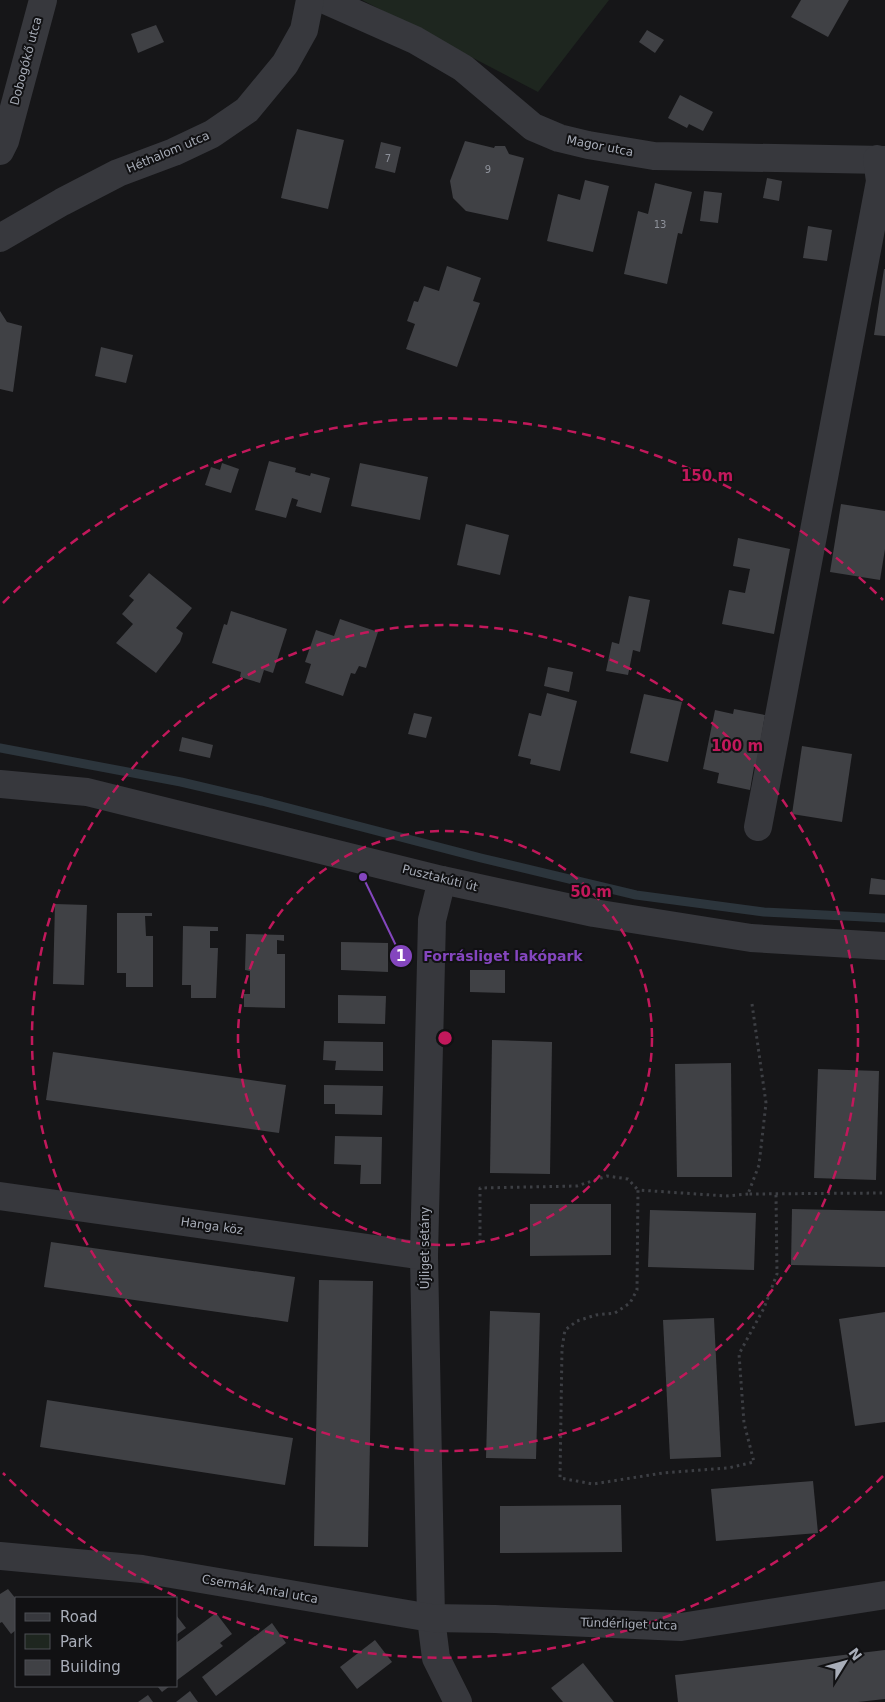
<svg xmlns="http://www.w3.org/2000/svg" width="885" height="1702" font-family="'DejaVu Sans',sans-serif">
<rect width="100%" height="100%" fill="#161618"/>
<!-- green -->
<path fill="#1e261f" d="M362 0H609L538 92Z"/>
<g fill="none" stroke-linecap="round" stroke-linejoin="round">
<!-- stream -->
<path stroke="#2c353c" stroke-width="9" d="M0 748 181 782 262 801 481 858 636 895 764 912 885 918"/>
</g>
<!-- building -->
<g fill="#404145">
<path d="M801 0H849L828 37 791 17Z"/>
<path d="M156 25 164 42 138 53 131 34Z"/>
<path d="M647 30 664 40 655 53 639 42Z"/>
<path d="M680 95 713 112 703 131 689 124 687 128 668 118Z"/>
<path d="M297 129 344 140 328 209 281 198Z"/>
<path d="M465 141 494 148 495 146H505L509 154 524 158 508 220 466 211 453 198 450 181Z"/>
<path d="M381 142 401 147 395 173 375 168Z"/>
<path d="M767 178 782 181 779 201 763 198Z"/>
<path d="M585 180 609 186 593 252 547 241 558 194 580 200Z"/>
<path d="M655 183 692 192 682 234 678 233 667 284 624 274 638 211 648 214Z"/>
<path d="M704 191 722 193 718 223 700 221Z"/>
<path d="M808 226 832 230 827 261 803 258Z"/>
<path d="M447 266 481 278 473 301 480 303 457 367 406 349 415 324 407 321 414 301 418 302 424 286 439 291Z"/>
<path d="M884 269H885V336L874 335Z"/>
<path d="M0 311 7 322 22 326 13 392 0 389Z"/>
<path d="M101 347 133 355 126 383 95 376Z"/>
<path d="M269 461 296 468 295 472 310 476 311 473 330 478 321 513 296 506 298 500 292 498 286 518 255 510Z"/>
<path d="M222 463 239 469 231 493 205 485 211 467 220 470Z"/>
<path d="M360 463 428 477 420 520 351 506Z"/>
<path d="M841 504 885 511V549L880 580 830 572Z"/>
<path d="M466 524 509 535 500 575 457 565Z"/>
<path d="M738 538 790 549 774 634 722 624 729 590 745 593 750 569 733 566Z"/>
<path d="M149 573 192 608 176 628 183 633 180 642 156 673 116 643 133 624 122 614 134 600 129 596Z"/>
<path d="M629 596 650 600 640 652 633 650 628 675 606 671 612 642 619 644Z"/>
<path d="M231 611 287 629 273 673 264 670 260 683 240 677 241 672 212 663 224 624 227 625Z"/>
<path d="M340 619 378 632 366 668 359 666 355 674 351 673 343 696 305 683 311 664 305 662 316 630 334 636Z"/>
<path d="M548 667 573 672 569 692 544 686Z"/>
<path d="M547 693 577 701 560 771 530 764 531 759 518 756 529 713 541 716Z"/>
<path d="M644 694 682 702 668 762 630 753Z"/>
<path d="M734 709 765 715 756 767H754L750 790 717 783 719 773 703 769 715 710 733 714Z"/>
<path d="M414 713 432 717 426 738 408 734Z"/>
<path d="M182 737 213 745 210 758 179 751Z"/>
<path d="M802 746 852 754 842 822 792 814Z"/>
<path d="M871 878 885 880V895L869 894Z"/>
<path d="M55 904 87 905 84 985 53 984Z"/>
<path d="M117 913H152V916H145L146 936H153V987H126V973H117Z"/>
<path d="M183 926 218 927V931H210V948H218L216 998H191V985H182Z"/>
<path d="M246 934 284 935V941L277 940V954H285V1008L244 1007V994H250V971L245 970Z"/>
<path d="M341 942 388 943V972L341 970Z"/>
<path d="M470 970H505V993L470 992Z"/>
<path d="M338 995 386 996 385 1024 338 1023Z"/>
<path d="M492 1040 552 1042 550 1174 490 1173Z"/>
<path d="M324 1041 383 1042V1071L335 1070 336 1061 323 1060Z"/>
<path d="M53 1052 286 1085 279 1133 46 1100Z"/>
<path d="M731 1063 732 1177H677L675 1064Z"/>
<path d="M818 1069 879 1071 876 1180 814 1178Z"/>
<path d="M324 1085 383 1086 382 1115 335 1114V1104H324Z"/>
<path d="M335 1136 382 1137 381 1184H360L361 1165 334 1164Z"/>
<path d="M530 1204H611V1255L530 1256Z"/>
<path d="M792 1209 885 1211V1267L791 1265Z"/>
<path d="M650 1210 756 1213 754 1270 648 1267Z"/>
<path d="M51 1242 295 1277 288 1322 44 1287Z"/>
<path d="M319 1280 373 1281 368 1547 314 1546Z"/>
<path d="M490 1311 540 1313 536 1459 486 1458Z"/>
<path d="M885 1312V1422L855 1426 839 1319Z"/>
<path d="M714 1318 721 1457 670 1459 663 1320Z"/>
<path d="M47 1400 293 1438 285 1485 40 1447Z"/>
<path d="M813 1481 818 1533 716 1541 711 1489Z"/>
<path d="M621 1505 622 1552 500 1553V1506Z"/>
<path d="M8 1589 16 1599V1630L11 1634 2 1622 0 1623V1594Z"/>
<path d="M216 1613 232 1634 220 1643 223 1646 176 1681V1643Z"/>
<path d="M176 1615 186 1628 176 1635Z"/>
<path d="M272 1623 286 1643 216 1696 202 1677Z"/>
<path d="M375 1640 392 1662 357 1689 340 1667Z"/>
<path d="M885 1650V1699L858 1702H678L675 1675Z"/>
<path d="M583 1663 614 1702H563L551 1688Z"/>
<path d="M157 1686H170L162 1692Z"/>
<path d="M190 1691 198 1702H176Z"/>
<path d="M148 1695 153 1702H138Z"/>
</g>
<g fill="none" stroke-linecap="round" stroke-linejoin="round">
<!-- path -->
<g stroke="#3d3f44" stroke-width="3" stroke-dasharray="2.5 4" stroke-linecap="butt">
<path d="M752 1004 766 1103 759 1165 748 1194 885 1193"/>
<path d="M748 1194 726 1196 638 1190 637 1290 630 1303 615 1313 596 1315 577 1321 565 1330 562 1348 560 1478 593 1484 663 1473 728 1468 754 1462 744 1423 739 1354 764 1308 777 1274 776 1194"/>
<path d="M480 1242V1188L577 1186 607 1176 628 1179 638 1190"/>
</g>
<!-- minor -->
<g stroke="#37383d" stroke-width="28">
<path d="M325 0 415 40 463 68 533 127 559 138 588 145 654 156 885 160"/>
<path d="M0 151 5 141 43 0"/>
<path d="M0 238 62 202 118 173 174 152 212 134 247 110 285 64 304 30 310 0"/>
<path d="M0 784 87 792 442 880 594 913 751 938 885 946"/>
<path d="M758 827 880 181 877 159"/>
<path d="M442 880 432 920 424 1256 431 1618 436 1658 458 1702"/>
<path d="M0 1196 424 1256"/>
<path d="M0 1556 142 1569 431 1618 495 1619 681 1627 885 1595"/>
</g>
</g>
<!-- distance rings -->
<g fill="none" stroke="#c2185b" stroke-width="2.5" stroke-dasharray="9 6">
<circle cx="445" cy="1038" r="207"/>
<circle cx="445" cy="1038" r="413"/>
<path d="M883 1476A620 620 0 0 1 3 1473M3 603A620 620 0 0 1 883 600"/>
</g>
<g text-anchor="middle" stroke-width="4" stroke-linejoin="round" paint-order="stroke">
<!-- number labels -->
<g font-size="10" fill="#8e929b">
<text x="388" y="162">7</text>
<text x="488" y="173">9</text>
<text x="660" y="228">13</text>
</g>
<!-- street labels -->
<g font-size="12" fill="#a8adb8" stroke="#111113">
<text transform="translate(26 61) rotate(-75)" y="4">Dobogókő utca</text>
<text transform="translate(600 146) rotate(11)" y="4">Magor utca</text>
<text transform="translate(168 152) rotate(-23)" y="4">Héthalom utca</text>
<text transform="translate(440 878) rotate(14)" y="4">Pusztakúti út</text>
<text transform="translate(212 1226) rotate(8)" y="4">Hanga köz</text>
<text transform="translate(425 1248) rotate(-90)" y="4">Újliget sétány</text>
<text transform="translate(260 1589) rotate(10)" y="4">Csermák Antal utca</text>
<text transform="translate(629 1624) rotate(2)" y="4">Tündérliget utca</text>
</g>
</g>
<circle cx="445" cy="1038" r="8" fill="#c2185b" stroke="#111113" stroke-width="2.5"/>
<g font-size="15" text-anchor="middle" font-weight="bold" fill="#c2185b" stroke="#111113" stroke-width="4" stroke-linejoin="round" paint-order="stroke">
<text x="707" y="481">150 m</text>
<text x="737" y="751">100 m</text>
<text x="591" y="897">50 m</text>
</g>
<!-- callouts -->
<path fill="none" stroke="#8446be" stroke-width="2" d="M363 877L401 956"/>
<g fill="#8446be" stroke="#111113" stroke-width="2">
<circle cx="363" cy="877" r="5"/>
<circle cx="401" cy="956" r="12"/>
</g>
<g font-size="15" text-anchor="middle" font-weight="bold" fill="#fff">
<text x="401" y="961">1</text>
</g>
<g font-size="14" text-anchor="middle" font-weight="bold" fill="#8446be" stroke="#111113" stroke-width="4" stroke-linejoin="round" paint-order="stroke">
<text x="503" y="961">Forrásliget lakópark</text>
</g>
<!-- legend -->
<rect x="15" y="1597" width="162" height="90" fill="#111113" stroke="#4d4f55"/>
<rect x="25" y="1613" width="25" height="8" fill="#37383d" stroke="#4d4f55"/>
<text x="60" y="1622" font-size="15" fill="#a8adb8">Road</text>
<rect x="25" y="1634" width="25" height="15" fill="#1e261f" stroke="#4d4f55"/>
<text x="60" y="1647" font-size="15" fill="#a8adb8">Park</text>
<rect x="25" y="1660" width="25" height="15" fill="#404145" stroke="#4d4f55"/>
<text x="60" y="1672" font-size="15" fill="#a8adb8">Building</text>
<!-- north arrow -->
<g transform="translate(845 1662) rotate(53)" stroke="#111113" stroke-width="4" paint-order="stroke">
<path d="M0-4L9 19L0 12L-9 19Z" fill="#a8adb8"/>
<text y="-8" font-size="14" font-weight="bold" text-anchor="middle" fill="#a8adb8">N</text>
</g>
</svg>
